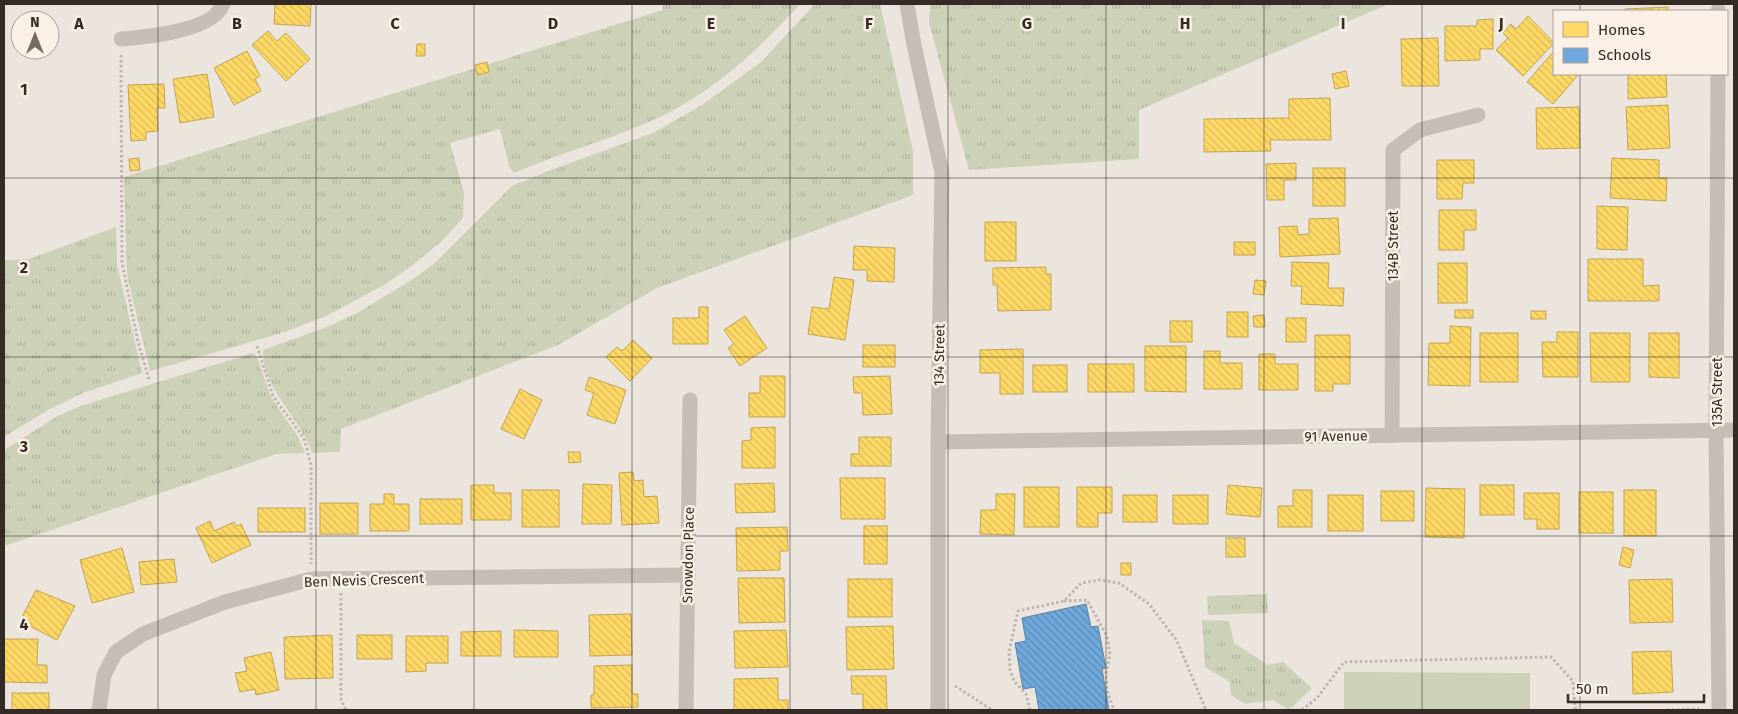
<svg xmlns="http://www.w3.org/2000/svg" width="1738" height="714" font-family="'Fira Sans',sans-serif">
<defs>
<pattern id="grass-tufts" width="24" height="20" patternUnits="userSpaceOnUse" patternTransform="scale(1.25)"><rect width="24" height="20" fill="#cdd1b8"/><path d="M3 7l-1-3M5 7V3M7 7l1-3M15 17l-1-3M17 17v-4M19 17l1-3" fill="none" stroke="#b1b49e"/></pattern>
<pattern id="homes-back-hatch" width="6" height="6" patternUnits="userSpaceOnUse" patternTransform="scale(1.25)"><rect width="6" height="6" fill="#ffd966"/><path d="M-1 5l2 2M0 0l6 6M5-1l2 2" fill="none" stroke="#dbba58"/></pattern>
<pattern id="schools-back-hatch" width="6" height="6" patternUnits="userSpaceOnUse" patternTransform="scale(1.25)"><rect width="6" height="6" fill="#6fa8dc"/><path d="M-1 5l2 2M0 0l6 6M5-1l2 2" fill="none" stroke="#5c89b2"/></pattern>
</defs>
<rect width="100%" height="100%" fill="#ece5de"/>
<!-- grass -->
<g fill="url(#grass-tufts)">
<path d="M663 4H800C762 46 719 87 668 113 618 138 564 151 514 173L509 166 500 129 450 143 464 193 463 218 443 240 414 264 384 285 328 315 285 332 150 371 127 275 124 177 663 10Z"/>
<path d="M815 4H880L913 151V195L657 288 558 345 341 429 340 452 312 453C300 416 263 391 263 350L327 327 359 312 413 279 435 263 512 186 548 171 653 133 702 105 761 62Z"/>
<path d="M930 4H1434H1389L1139 110V159L969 170 929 22Z"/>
<path d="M116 227 117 264 142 373 83 393 48 410 4 437V260L29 259Z"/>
<path d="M253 353 257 357 271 397 298 437 305 453 276 454 4 546V450L56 417 80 406Z"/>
<path d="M1267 594 1268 613 1208 615 1207 596Z"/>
<path d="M1202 620 1229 621 1234 643 1268 665 1283 662 1312 688 1289 710 1273 700 1245 704 1231 695 1230 682 1205 667Z"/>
</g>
<!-- garden -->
<path fill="#cdd1b8" d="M1344 672 1530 673V710H1344Z"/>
<!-- homes -->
<g fill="url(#homes-back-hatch)" stroke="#c2a553">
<path d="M275 4H311L310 26 274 24Z"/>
<path d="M1668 7V11H1625V9Z"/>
<path d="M1528 16 1554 43 1523 76 1496 50 1508 38 1503 33 1511 24 1516 29Z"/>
<path d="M1493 19V49H1480V60L1445 61V26H1477V20Z"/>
<path d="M268 31 277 41 286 33 310 59 286 81 252 45Z"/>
<path d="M1438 38 1439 86H1402L1401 39Z"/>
<path d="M417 44H425V56H416Z"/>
<path d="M247 51 260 76 255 79 261 91 234 105 214 68Z"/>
<path d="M1554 51V74H1579L1553 104 1527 82Z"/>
<path d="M487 62 489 72 478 75 475 65Z"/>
<path d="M1346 71 1349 86 1335 89 1332 74Z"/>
<path d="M207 74 214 117 180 123 173 79Z"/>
<path d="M1628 74H1666L1667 97 1628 99Z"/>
<path d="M164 84 165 108H157L158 131 146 132V140L131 141 128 85Z"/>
<path d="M1330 98 1331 140H1270L1271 151 1204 152V119L1289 118V99Z"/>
<path d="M1668 105 1670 148 1628 150 1626 107Z"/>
<path d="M1579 107 1580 148 1537 149 1536 108Z"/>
<path d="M139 158 140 170 130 171 129 159Z"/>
<path d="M1612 158 1659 160V178H1667L1666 201 1610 198Z"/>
<path d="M1437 160H1474V183H1463L1462 199H1437Z"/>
<path d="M1296 163V180H1284V200H1267L1266 164Z"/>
<rect x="1313" y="168" width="32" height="38"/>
<path d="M1597 206 1628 207 1627 250 1597 249Z"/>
<path d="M1439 210H1476V230H1464V250H1439Z"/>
<path d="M1338 218 1340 254 1280 257 1279 227 1297 226 1298 235 1309 234V219Z"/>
<rect x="985" y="222" width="31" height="39"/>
<rect x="1234" y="242" width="21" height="13"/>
<path d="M854 246 895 248 894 282 867 281V270H853Z"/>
<path d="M1588 259H1643V286L1659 285V301H1588Z"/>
<path d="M1292 262 1329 263 1328 288H1344L1343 306 1301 304 1302 286H1291Z"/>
<rect x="1438" y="263" width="29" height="40"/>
<path d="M1046 267V274H1051V310L998 311 997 285H993V268Z"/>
<path d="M834 277 854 280 845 340 808 334 812 307 829 309Z"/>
<path d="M1255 280 1266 281 1264 295 1253 294Z"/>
<path d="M699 307H708V344H673V318H699Z"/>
<rect x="1455" y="310" width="18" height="8"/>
<rect x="1531" y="311" width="15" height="8"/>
<rect x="1227" y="312" width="21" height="25"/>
<path d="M1264 315 1265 327H1254L1253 316Z"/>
<path d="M745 316 767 348 740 366 728 348 734 344 724 330Z"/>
<rect x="1286" y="318" width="20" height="24"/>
<rect x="1170" y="321" width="22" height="21"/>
<path d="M1450 326 1471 327 1470 386 1428 385 1429 343H1450Z"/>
<path d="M1557 332H1578V377H1543L1542 342H1557Z"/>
<rect x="1480" y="333" width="38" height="49"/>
<path d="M1590 333H1630V382H1591Z"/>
<path d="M1649 333H1679V378L1649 377Z"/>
<path d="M1315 335H1350V384H1333V391H1315Z"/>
<path d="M633 340 652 358 630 381 606 357 617 347 622 351Z"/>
<rect x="863" y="345" width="32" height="22"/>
<path d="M1145 346H1186V392L1145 391Z"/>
<path d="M1023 349V394H1000V373H980V350Z"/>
<path d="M1204 351H1220V363H1242V389H1204Z"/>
<path d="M1259 354H1275V364H1298V390H1259Z"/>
<rect x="1088" y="364" width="46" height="28"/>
<rect x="1033" y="365" width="34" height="27"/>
<path d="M760 376H785V417H749V393H760Z"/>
<path d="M890 376 892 414 863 415 862 393H854L853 377Z"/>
<path d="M589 377 626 390 615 424 587 415 594 393 585 390Z"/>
<path d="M520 389 542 400 524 439 501 429Z"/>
<path d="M775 427V468H742V441L751 440V428Z"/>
<path d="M859 437H891V466H851V454H859Z"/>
<path d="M568 452H580L581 462 569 463Z"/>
<path d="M633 472 634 481 643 480 644 497 657 496 659 523 622 525 619 473Z"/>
<path d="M840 478H885V519H841Z"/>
<path d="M774 483 775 512 736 513 735 484Z"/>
<path d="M583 484 612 485 611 524H582Z"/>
<path d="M471 485H494V493H511V520H471Z"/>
<path d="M1228 485 1262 488 1260 517 1226 514Z"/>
<rect x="1480" y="485" width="34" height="30"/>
<rect x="1024" y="487" width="35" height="40"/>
<path d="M1077 487H1112V513H1098V527H1077Z"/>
<path d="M1426 488 1465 489 1464 538 1425 537Z"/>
<rect x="522" y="490" width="37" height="37"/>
<path d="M1293 490H1312V527H1278V506H1293Z"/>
<rect x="1624" y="490" width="32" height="46"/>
<rect x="1381" y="491" width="33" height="30"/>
<rect x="1579" y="492" width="34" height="41"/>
<path d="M1524 493H1559V529H1537V519H1524Z"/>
<path d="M384 494H394V504H409V531H370V504H384Z"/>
<path d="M996 494H1015L1014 535 980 534 981 510H996Z"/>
<rect x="1123" y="495" width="34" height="27"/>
<rect x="1173" y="495" width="35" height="29"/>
<rect x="1328" y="495" width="35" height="36"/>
<rect x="420" y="499" width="42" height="25"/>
<rect x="320" y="503" width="38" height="31"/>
<rect x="258" y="508" width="47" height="24"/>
<path d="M210 521 214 531 234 522 237 526 241 524 251 545 212 563 196 528Z"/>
<rect x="864" y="526" width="23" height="38"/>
<path d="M787 527 788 551H780V570L737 571 736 528Z"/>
<rect x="1226" y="538" width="19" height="19"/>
<path d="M1623 547 1634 550 1630 568 1619 565Z"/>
<path d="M122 548 134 592 92 603 80 560Z"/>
<path d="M174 559 177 582 141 585 139 562Z"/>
<rect x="1121" y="563" width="10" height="12"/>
<path d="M738 578H784L785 622 739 623Z"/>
<rect x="848" y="579" width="44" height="38"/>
<path d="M1672 579 1673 622 1630 623 1629 580Z"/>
<path d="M36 590 75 606 57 640 20 621Z"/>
<path d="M631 614 632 655 590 656 589 615Z"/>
<path d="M893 626 894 669 847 670 846 627Z"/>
<path d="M514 630 558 631V657H514Z"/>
<path d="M786 630 788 667 735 668 734 631Z"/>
<path d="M501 631V656H461V632Z"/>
<path d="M332 635 333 678 285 679 284 637Z"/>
<rect x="357" y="635" width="35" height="24"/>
<path d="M406 636H448V663H426V671L406 672Z"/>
<path d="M4 639H38L37 665H47V683L4 682Z"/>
<path d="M1671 651 1673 692 1633 694 1632 652Z"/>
<path d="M271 652 279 690 256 695 255 689 240 692 235 673 247 671 244 658Z"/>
<path d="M632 665V694H638V707L591 708V695H594V666Z"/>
<path d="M851 676H886L887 710H863V694H852Z"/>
<path d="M778 678V700H788V710H734V679Z"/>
<rect x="12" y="693" width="37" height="17"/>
</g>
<!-- schools -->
<path fill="url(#schools-back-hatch)" stroke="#5e82a5" d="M1086 604 1091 627 1098 626 1106 668 1102 669 1109 710H1039L1035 687 1023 689 1015 643 1026 641 1022 618Z"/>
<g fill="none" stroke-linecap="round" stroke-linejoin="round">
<!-- path -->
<g stroke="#bdb6b0" stroke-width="3" stroke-dasharray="2.5 2.5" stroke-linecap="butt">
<path d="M121 55 122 262 138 342 149 379"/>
<path d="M257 346 273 396 304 438 311 465V564"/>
<path d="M341 593V700L346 710"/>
<path d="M1064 601 1087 600 1107 636 1110 655 1106 673 1107 691 1114 710"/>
<path d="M955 686 992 710"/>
<path d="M1030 710 1026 694 1014 681 1010 670 1009 652 1018 611 1064 601 1081 583 1100 580 1119 583 1149 604 1177 641 1206 710"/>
<path d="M1302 710 1317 698 1344 662 1551 657 1573 681 1575 708 1577 710"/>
<path d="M1667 710 1702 709"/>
</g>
<!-- street -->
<g stroke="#c5beb7" stroke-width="15">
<path d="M907 4 914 45 942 173 938 442V710"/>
<path d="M1718 10V11"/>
<path d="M121 39C145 37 214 31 223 4"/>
<path d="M1718 74 1716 430 1719 710"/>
<path d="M1392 435 1393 150 1420 130 1478 115"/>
<path d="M938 442 1734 430"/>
<path d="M99 710 104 675 116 652 143 634 225 602 311 579 688 575"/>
<path d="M686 710 690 400"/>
</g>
</g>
<!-- grid -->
<path fill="none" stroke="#352b26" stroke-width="1" stroke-opacity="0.55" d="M158 4V710M316 4V710M474 4V710M632 4V710M790 4V710M948 4V710M1106 4V710M1264 4V710M1422 4V710M1580 4V11M1580 74V710M4 178H1734M4 357H1734M4 536H1734"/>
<g text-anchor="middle" stroke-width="5" stroke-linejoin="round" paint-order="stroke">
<!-- street labels -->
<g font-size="14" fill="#352b26" stroke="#faf0e5">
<text transform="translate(1393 246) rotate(-90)" y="5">134B Street</text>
<text transform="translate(939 355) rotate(-89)" y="5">134 Street</text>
<text transform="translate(1717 392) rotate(-90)" y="5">135A Street</text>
<text transform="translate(1336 436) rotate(-1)" y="5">91 Avenue</text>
<text transform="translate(688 555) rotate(-89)" y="5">Snowdon Place</text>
<text transform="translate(364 580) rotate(-2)" y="5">Ben Nevis Crescent</text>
</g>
</g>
<g font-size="16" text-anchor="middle" font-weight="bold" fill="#352b26" stroke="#faf0e5" stroke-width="5" stroke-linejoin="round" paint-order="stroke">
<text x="79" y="29">A</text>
<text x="237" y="29">B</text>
<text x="395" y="29">C</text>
<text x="553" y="29">D</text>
<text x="711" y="29">E</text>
<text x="869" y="29">F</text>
<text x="1027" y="29">G</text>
<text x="1185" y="29">H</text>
<text x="1343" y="29">I</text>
<text x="1501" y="29">J</text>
<text x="24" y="95">1</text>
<text x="24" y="273">2</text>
<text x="24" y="452">3</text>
<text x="24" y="630">4</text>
</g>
<!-- border -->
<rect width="1738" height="714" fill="none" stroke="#352b26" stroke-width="10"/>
<!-- legend -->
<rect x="1553" y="10" width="175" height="65" fill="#faf0e5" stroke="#aba199"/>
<rect x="1563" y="22" width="25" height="15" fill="#ffd966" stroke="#aba199"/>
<text x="1598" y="35" font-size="15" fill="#352b26">Homes</text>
<rect x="1563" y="48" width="25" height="15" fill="#6fa8dc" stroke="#aba199"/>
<text x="1598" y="60" font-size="15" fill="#352b26">Schools</text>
<!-- north arrow -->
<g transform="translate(35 35)"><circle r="24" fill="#faf0e5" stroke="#aba199"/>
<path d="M0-4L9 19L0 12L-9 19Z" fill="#756c66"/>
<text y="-8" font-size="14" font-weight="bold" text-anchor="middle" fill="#352b26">N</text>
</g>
<!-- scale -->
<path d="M1568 694v8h136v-8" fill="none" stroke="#352b26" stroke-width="2.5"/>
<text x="1576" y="694" font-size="15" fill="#352b26" stroke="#faf0e5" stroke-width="4" paint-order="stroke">50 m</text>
</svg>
